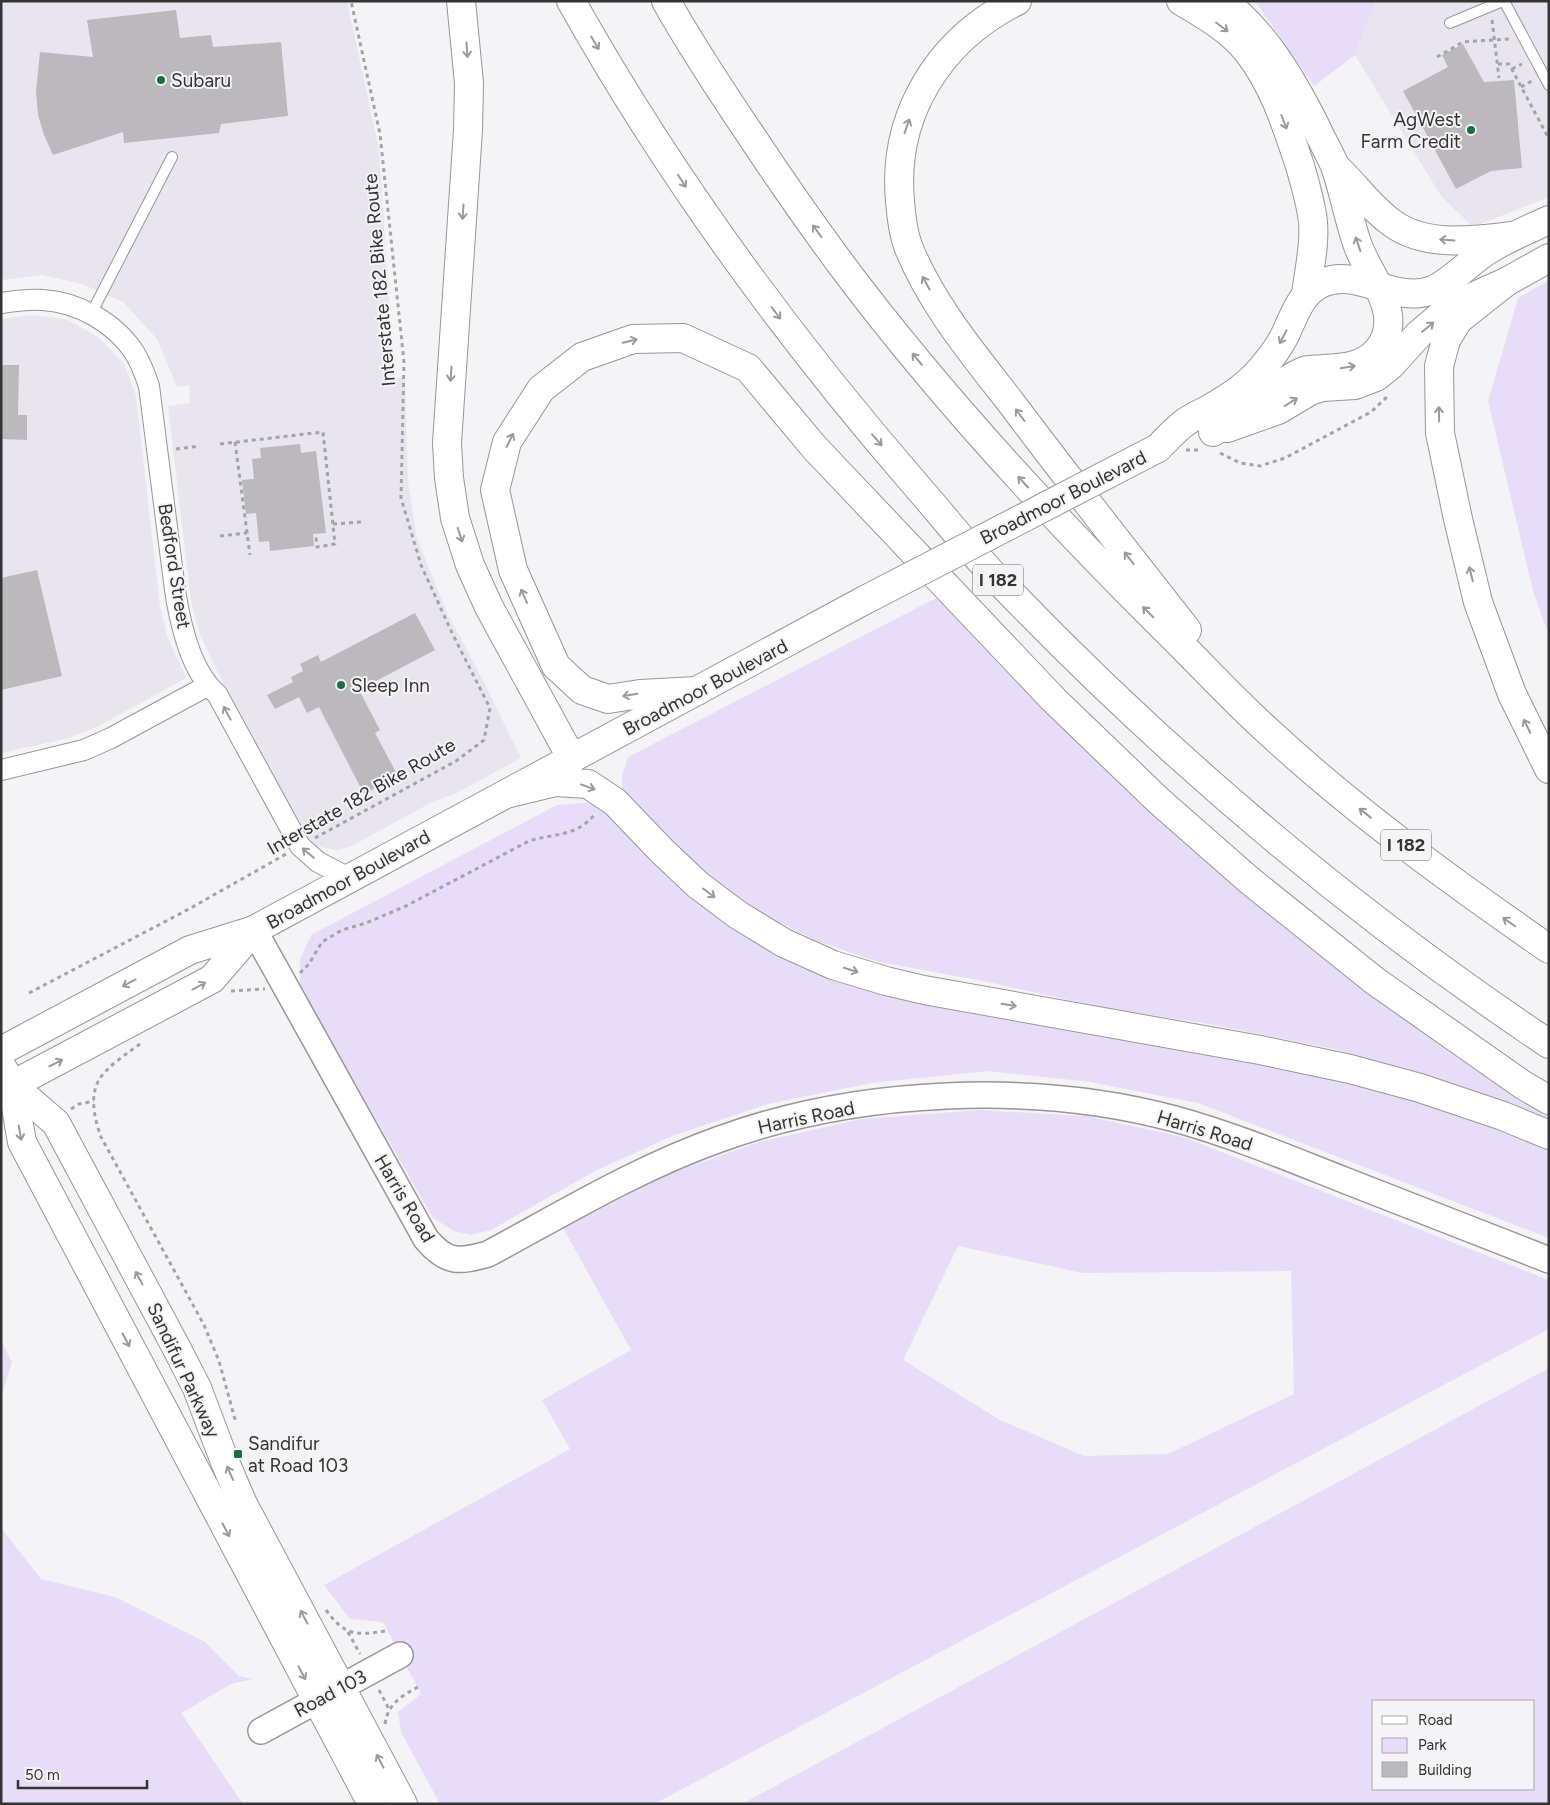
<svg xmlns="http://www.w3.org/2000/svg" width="1550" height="1805" font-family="Figtree,sans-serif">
<rect width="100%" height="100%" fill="#f4f3f6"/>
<!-- built -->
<g fill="#e9e5ef">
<path d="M1 1H347L379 149 394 378 405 377 408 482 417 539 448 615 484 682 521 758 453 795 434 801 350 847 335 850 316 846 303 833 216 669 199 632 191 601 168 406 190 403 189 385 176 387V384L157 339 123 302 82 284 42 275 1 280Z"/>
<path d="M1376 1H1549V197L1473 227 1441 196 1355 55Z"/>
<path d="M31 315 66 319 98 337 124 364 136 396 160 607 167 636 186 678 97 727 65 739 1 753V319Z"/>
</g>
<!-- green -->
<g fill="#e8ddf9" fill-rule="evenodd">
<path d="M1255 1H1376L1355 55 1314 86Z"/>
<path d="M1549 280V636L1533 591 1488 401 1518 298Z"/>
<path d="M942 595 1069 728 1549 1108V1119L1443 1080 1334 1049 1209 1024 1105 1008 988 982 875 961 819 942 764 915 715 885 622 792V775L628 757Z"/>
<path d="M595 802 672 882 739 932 804 966 879 994 1372 1086 1515 1133 1549 1148V1238L1198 1103 1090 1082 988 1071 872 1083 768 1104 672 1136 595 1171 491 1230 471 1235 454 1231 433 1218 300 987V960L311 935 557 805Z"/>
<path d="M979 1110 1086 1116 1183 1137 1549 1280V1329L654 1804H440L401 1732 398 1712 421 1694 383 1622 350 1619 324 1585 570 1449 542 1400 631 1350 563 1228 666 1175 759 1142 862 1119ZM958 1246 1083 1273 1291 1271 1294 1394 1168 1454 1084 1456 1000 1420 903 1360Z"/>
<path d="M1 1341 12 1362 1 1397Z"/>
<path d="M1549 1368V1804H742ZM1534 1701V1789H1374V1701Z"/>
<path d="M1 1528 41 1579 115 1597 205 1642 239 1676 253 1679 231 1684 181 1713 243 1804H1Z"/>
</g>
<!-- building -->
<g fill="#bbb9bc">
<path d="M176 10 180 38 211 35 213 47 281 42 288 116 221 124 219 133 124 143 123 132 53 155 44 135 38 115 36 91 40 52 93 57 87 20Z"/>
<path d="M1463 44 1484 82 1514 80 1522 168 1491 171 1456 189 1403 91 1448 67 1442 55Z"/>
<path d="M1 365H19L18 415H27V440L1 439Z"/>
<path d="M300 444 301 453 316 451 326 533 313 534 314 546 270 551 269 541 259 542 256 513 246 514 242 480 254 479 252 459 261 458 260 448Z"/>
<path d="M37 570 62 676 1 690V578Z"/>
<path d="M415 613 435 650 359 690 380 730 375 733 398 776 364 794 319 707 307 713 299 697 275 709 267 695 293 682 291 677 303 671 300 664 318 655 321 662Z"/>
</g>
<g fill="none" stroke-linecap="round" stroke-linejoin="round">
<!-- service casing -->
<g stroke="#979699" stroke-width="12">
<g id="service">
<path d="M1504 1 1549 85"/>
<path d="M1450 23 1503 1"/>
<path d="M91 314 172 157"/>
</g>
</g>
<!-- minor casing -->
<g stroke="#979699" stroke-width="22">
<g id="minor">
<path d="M1 303C15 301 29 299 43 300 78 302 115 323 134 352 141 363 145 374 149 386L175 590C180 623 191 672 217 694L300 846 318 862 349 878"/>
<path d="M1 770 84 750 111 738 207 686"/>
</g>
</g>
<!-- tertiary casing -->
<g stroke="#979699" stroke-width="28">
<g id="tertiary">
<path d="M254 930 426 1239C447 1264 459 1262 488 1254 564 1213 638 1168 720 1139 857 1089 1034 1081 1175 1119 1233 1135 1288 1158 1344 1180 1412 1207 1481 1233 1549 1260"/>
<path d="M261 1731 400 1655"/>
</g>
</g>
<!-- secondary casing -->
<g stroke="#979699" stroke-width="30">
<g id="secondary">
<path d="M1 1065 12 1085 22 1142 372 1804"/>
<path d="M12 1085 56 1123 176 1347 197 1388 225 1462 243 1504 403 1804"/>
</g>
</g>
<!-- primary casing -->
<g stroke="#979699" stroke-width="30">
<g id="primary">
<path d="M1227 428 1278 410 1310 391 1322 387 1355 385 1376 377 1391 365 1419 334 1444 313 1468 299 1506 282 1549 258"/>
<path d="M1158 448C1166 440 1174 431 1183 424 1190 418 1200 414 1209 409 1230 397 1252 383 1267 362 1273 355 1279 346 1284 337 1294 317 1300 293 1322 283 1358 267 1394 305 1433 290 1449 283 1469 263 1485 252 1505 239 1527 230 1549 220"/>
<path d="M1 1051 190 950 254 930 863 601"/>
<path d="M1 1091 212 979 254 930"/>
</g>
</g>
<!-- motorway casing -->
<g stroke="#979699" stroke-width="30">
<g id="motorway">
<path d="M461 1 469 83 468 130 447 443 449 478 455 518 470 565 489 607 572 759"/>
<path d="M571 1C668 174 786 335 915 484 944 517 971 552 1001 583 1167 756 1350 911 1549 1044"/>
<path d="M666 1C692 47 721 91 750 134 779 178 809 221 840 263 937 393 1047 512 1162 626 1198 661 1232 699 1269 732 1354 811 1454 883 1549 949"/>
<path d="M1017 1C940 39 892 114 900 201 901 215 903 232 908 246 931 304 974 355 1012 404 1069 480 1128 555 1187 630"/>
<path d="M1181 1C1205 15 1231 30 1248 52 1274 85 1287 127 1300 166 1305 184 1311 203 1313 222 1315 246 1309 270 1306 294"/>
<path d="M1340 171C1357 188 1372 209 1392 223 1426 248 1474 240 1513 236"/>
<path d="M1506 282 1458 320 1446 340 1439 366 1440 433 1458 519 1478 602 1512 694 1549 769"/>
<path d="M1213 432C1228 423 1243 413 1257 403 1273 392 1286 378 1304 371 1310 369 1317 370 1323 369 1343 368 1364 367 1378 350 1406 316 1370 278 1358 246 1349 221 1344 192 1335 166 1329 152 1321 139 1315 125 1291 78 1266 35 1224 1"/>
<path d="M697 691 640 694 608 699 582 690 556 666 513 570 495 490 507 442 541 389 582 357 633 339 683 338 748 368 814 447 1054 700 1159 801 1249 880 1375 981 1523 1085 1549 1100"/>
<path d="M506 794 556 782 588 784 615 802 662 851 698 885 738 915 784 943 833 965 886 981 924 990 1260 1050 1350 1069 1420 1088 1503 1116 1549 1135"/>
</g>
</g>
<!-- path -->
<g stroke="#a4a4a6" stroke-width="3" stroke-dasharray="4 4" stroke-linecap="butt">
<path d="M1492 20 1499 78"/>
<path d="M1437 57 1463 42 1509 39"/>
<path d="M1498 64H1509L1549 139"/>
<path d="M1512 69 1522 64"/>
<path d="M1521 87 1532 81"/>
<path d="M235 442 250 555"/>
<path d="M220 444 323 432 335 544 317 547 316 537"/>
<path d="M176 449 200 446"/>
<path d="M1186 450H1200"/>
<path d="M1220 453 1240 463 1260 466 1285 458 1371 412 1387 397"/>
<path d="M333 524 361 522"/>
<path d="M220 536 247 533"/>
<path d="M315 838 456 761 484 740 490 708 453 635 421 565 401 498 404 362 380 134 351 1"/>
<path d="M300 973 309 964 322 942 342 930 366 923 406 906 529 841C554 833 577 837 595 814"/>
<path d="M231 991 265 989"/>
<path d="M29 993 189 909 286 854"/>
<path d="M140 1044C129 1052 105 1068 99 1080 89 1097 95 1120 101 1137L204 1325 219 1361 236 1423"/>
<path d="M71 1109 79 1104 94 1101"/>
<path d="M326 1610C344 1635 356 1636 385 1631"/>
<path d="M348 1632 360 1654"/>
<path d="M379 1690 389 1709"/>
<path d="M385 1724C388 1704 401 1696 418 1687"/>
</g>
<!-- service -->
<use href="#service" stroke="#fff" stroke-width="10"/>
<!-- minor -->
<use href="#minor" stroke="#fff" stroke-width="20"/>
<!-- tertiary -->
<use href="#tertiary" stroke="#fff" stroke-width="25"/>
<!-- secondary -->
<use href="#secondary" stroke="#fff" stroke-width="28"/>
<!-- primary -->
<use href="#primary" stroke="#fff" stroke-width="28"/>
<!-- motorway -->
<use href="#motorway" stroke="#fff" stroke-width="28"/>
<!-- primary-bridge casing -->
<g stroke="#979699" stroke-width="30" stroke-linecap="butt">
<path id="primary-bridge" d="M863 601 1158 448"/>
</g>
<!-- primary-bridge -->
<use href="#primary-bridge" stroke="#fff" stroke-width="28"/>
</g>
<!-- one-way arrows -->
<defs><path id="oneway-shaft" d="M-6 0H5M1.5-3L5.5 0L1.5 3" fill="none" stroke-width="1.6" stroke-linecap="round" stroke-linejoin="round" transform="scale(1.25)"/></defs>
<g stroke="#9a9a9a">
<use href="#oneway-shaft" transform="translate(1222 27) rotate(37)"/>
<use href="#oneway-shaft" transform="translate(595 43) rotate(59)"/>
<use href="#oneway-shaft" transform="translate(467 50) rotate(86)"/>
<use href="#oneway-shaft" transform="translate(1284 122) rotate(69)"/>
<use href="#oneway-shaft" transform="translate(907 126) rotate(-71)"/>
<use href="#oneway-shaft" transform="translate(682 181) rotate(57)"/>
<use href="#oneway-shaft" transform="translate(463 212) rotate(94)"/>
<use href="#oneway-shaft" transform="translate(817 231) rotate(-126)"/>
<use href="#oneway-shaft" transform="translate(1447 240) rotate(-176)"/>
<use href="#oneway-shaft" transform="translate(1358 244) rotate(-109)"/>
<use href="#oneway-shaft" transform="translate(926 283) rotate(-119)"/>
<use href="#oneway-shaft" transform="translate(776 313) rotate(53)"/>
<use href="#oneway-shaft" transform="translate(1428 327) rotate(-40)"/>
<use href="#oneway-shaft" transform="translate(1283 337) rotate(118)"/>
<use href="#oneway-shaft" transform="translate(630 341) rotate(-14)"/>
<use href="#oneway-shaft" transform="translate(917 359) rotate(-130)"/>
<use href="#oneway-shaft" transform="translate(1348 367) rotate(-10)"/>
<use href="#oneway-shaft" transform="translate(451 374) rotate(94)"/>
<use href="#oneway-shaft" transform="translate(1291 402) rotate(-32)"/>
<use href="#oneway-shaft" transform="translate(1439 414) rotate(-91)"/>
<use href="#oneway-shaft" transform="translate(1020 415) rotate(-127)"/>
<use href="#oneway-shaft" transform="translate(510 440) rotate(-64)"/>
<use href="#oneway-shaft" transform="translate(877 440) rotate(49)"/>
<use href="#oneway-shaft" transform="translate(1023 482) rotate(-133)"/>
<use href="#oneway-shaft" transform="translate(460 535) rotate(72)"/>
<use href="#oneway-shaft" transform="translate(1129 558) rotate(-128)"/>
<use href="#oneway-shaft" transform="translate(1471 574) rotate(-104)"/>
<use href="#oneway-shaft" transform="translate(524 596) rotate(-114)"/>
<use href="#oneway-shaft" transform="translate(1148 612) rotate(-135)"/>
<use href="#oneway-shaft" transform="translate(630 695) rotate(170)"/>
<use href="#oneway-shaft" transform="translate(227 713) rotate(-118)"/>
<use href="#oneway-shaft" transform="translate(1527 726) rotate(-116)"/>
<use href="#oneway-shaft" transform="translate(588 787) rotate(20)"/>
<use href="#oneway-shaft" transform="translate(1365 813) rotate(-142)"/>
<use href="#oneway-shaft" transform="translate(308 853) rotate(-140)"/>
<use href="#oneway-shaft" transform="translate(709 893) rotate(37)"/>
<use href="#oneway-shaft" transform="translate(1509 922) rotate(-145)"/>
<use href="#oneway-shaft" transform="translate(851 970) rotate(17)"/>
<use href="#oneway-shaft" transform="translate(129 983) rotate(152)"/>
<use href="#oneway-shaft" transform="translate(199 986) rotate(-28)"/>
<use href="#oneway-shaft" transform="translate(1009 1005) rotate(10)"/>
<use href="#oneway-shaft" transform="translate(56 1063) rotate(-27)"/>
<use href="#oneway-shaft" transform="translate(20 1133) rotate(80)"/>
<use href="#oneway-shaft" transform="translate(139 1278) rotate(-118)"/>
<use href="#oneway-shaft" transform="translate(126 1340) rotate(62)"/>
<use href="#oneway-shaft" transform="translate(230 1473) rotate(-114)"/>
<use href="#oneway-shaft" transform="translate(226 1530) rotate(62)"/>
<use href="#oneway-shaft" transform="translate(304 1617) rotate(-118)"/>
<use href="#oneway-shaft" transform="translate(302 1673) rotate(62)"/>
<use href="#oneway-shaft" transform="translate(380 1761) rotate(-118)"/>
</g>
<!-- markers -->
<g fill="#1c6e3f" stroke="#f4f3f6" stroke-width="2">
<circle cx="161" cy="80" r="5"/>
<circle cx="1471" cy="130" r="5"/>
<circle cx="341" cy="685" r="5"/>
<rect x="233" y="1449" width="10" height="10" rx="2.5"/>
</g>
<g text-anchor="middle" stroke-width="4" stroke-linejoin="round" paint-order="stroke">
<!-- shield labels -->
<g fill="#f4f3f6" stroke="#6e6d6f" stroke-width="1">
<rect x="973" y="564.5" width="50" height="31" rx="4"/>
<rect x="1381" y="829.5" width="50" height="31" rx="4"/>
</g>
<g font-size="18" font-weight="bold" fill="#343435">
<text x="998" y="586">I 182</text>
<text x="1406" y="851">I 182</text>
</g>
<!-- poi labels -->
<g font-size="19" fill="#343435" stroke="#f4f3f6" text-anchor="start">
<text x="171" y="87">Subaru</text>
<text x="1461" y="126" text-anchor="end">AgWest<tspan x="1461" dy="22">Farm Credit</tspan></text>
<text x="351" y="692">Sleep Inn</text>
<text x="248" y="1450">Sandifur<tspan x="248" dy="22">at Road 103</tspan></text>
</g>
<!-- street labels -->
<g font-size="19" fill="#343435" stroke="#f4f3f6">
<text transform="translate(379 280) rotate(-95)" y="7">Interstate 182 Bike Route</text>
<text transform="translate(1063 497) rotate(-27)" y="7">Broadmoor Boulevard</text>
<text transform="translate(175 566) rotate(81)" y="7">Bedford Street</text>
<text transform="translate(705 687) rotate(-28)" y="7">Broadmoor Boulevard</text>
<text transform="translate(361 796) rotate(-30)" y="7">Interstate 182 Bike Route</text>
<text transform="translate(348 879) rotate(-29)" y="7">Broadmoor Boulevard</text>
<text transform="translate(806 1117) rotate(-12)" y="7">Harris Road</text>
<text transform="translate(1205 1130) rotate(17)" y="7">Harris Road</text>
<text transform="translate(405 1198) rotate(59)" y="7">Harris Road</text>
<text transform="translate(184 1370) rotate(65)" y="7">Sandifur Parkway</text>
<text transform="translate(330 1693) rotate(-28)" y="7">Road 103</text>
</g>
</g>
<!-- border -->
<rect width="1550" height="1805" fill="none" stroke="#343435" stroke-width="5"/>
<!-- legend -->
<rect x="1372" y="1700" width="162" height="90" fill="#f4f3f6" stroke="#a7a7a9"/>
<rect x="1382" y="1716" width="25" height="8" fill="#ffffff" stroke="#a7a7a9"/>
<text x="1418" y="1725" font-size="15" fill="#343435">Road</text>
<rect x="1382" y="1738" width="25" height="15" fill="#e8ddf9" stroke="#a7a7a9"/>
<text x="1418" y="1750" font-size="15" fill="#343435">Park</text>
<rect x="1382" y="1762" width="25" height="15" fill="#bbb9bc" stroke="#a7a7a9"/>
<text x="1418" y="1775" font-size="15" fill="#343435">Building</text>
<!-- scale -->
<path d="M18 1780v8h129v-8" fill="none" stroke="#343435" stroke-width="2.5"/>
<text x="25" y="1780" font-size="15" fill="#343435" stroke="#f4f3f6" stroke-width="4" paint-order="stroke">50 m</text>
</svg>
